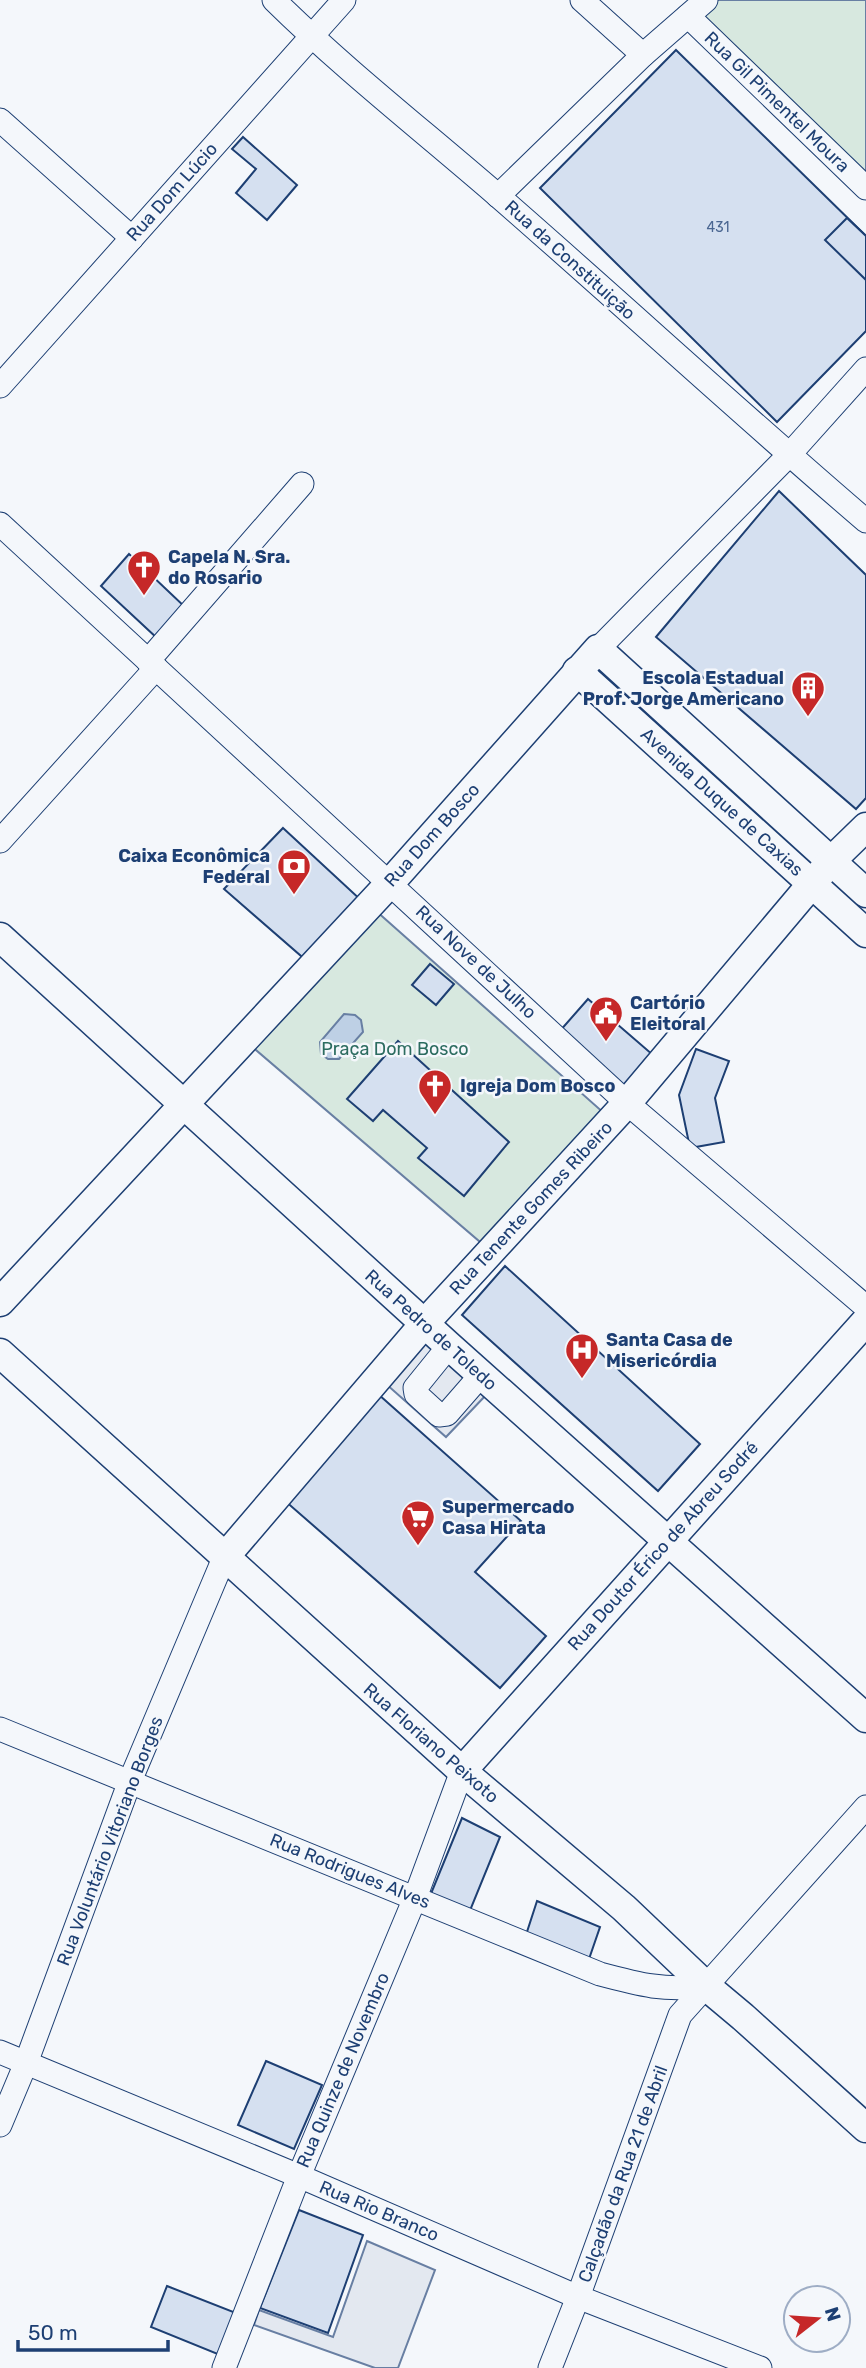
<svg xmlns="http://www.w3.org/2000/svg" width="866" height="2368" font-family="Rubik,sans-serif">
<rect width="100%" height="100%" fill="#f4f7fb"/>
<!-- green -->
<g fill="#d7e8df" stroke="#687fa3" stroke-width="2">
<path d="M712 0H866V182L694 16Z"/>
<path d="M375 910 605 1114 486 1247 250 1045Z"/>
</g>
<!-- parking -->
<g fill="#e3e8f0" stroke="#687fa3" stroke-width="2">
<path d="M425 1339 487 1394 446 1437 386 1384Z"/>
<path d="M367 2241 435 2270 398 2368H375L254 2325 259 2310 333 2337Z"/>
</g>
<!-- water -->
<path fill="#bed0e5" stroke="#687fa3" stroke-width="2" d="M344 1014 355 1015 361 1020 363 1032 339 1059H328L321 1054 320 1042Z"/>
<!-- building -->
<g fill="#d5e0f0" stroke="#1d3f73" stroke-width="2">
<path d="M676 50 866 236V331L777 422 540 188Z"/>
<path d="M243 137 297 185 267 220 236 193 256 169 232 149Z"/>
<path d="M847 218 866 236V280L825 240Z"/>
<path d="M779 491 866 575V798L856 809 656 637Z"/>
<path d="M129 554 186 608 158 639 101 586Z"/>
<path d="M283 828 363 902 308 962 224 889Z"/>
<path d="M430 964 454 984 436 1005 412 985Z"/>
<path d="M588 999 653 1055 625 1088 559 1032Z"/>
<path d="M398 1041 509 1142 464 1196 418 1158 427 1148 383 1110 373 1121 347 1099Z"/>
<path d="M696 1049 729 1061 715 1098 724 1142 690 1148 679 1095Z"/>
<path d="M505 1266 700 1444 658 1491 462 1315Z"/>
<path d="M378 1394 521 1521 475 1572 546 1636 500 1688 284 1500Z"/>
<path d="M462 1818 500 1837 469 1913 430 1896Z"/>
<path d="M537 1901 600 1927 589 1959 526 1935Z"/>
<path d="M266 2061 322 2085 294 2149 238 2125Z"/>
<path d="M299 2210 363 2235 328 2333 260 2308Z"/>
<path d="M167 2286 236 2313 220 2355 151 2327Z"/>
</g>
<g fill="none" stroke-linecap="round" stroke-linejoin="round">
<!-- minor casing -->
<g stroke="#1d3f73" stroke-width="25">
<g id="minor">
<path d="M274 0C344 69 422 130 497 195 621 303 741 414 866 521"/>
<path d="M582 0 643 55"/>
<path d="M688 16 866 188"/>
<path d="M0 120 132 238"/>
<path d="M498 196 643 55 706 0"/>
<path d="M0 386 344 0"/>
<path d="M0 524 627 1103 866 1307"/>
<path d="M598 649 789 455 866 369"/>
<path d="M148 661 302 484"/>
<path d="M0 841 156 668"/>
<path d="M449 1346 415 1388 416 1394 439 1415 447 1414 481 1375"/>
<path d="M0 1729 600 1974C641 1985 664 1991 706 1986"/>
<path d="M0 2052 299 2176 578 2297 760 2368"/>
<path d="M0 2125 26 2063 130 1781 224 1558"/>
<path d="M224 2368 299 2176 415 1898 462 1771"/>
<path d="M550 2368 578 2297 680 2015 866 1807"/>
</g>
</g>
<!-- major casing -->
<g stroke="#1d3f73" stroke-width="31">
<g id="major">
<path d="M577 671 866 933"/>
<path d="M0 937 449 1346 866 1718"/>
<path d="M0 1302 390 883 598 649 866 893"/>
<path d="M0 1353 462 1771 624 1908 706 1986 743 2017 866 2128"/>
<path d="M224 1558 424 1324 627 1103 831 861 866 827"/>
<path d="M462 1771 866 1321"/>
</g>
</g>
<!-- minor -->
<use href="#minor" stroke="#f4f7fb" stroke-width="23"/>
<!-- major -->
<use href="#major" stroke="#f4f7fb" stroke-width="28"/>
</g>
<!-- icons -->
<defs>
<g id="church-pin" transform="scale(1.75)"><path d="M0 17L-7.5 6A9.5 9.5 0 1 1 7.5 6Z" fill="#c62828" stroke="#f4f7fb"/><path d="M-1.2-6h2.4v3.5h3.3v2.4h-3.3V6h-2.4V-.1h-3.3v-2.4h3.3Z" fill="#fff"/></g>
<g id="building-pin" transform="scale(1.75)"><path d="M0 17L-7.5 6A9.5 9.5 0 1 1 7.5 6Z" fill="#c62828" stroke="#f4f7fb"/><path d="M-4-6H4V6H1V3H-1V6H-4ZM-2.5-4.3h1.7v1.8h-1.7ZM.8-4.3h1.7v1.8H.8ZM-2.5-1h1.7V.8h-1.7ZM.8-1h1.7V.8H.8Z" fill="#fff"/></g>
<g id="bank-pin" transform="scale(1.75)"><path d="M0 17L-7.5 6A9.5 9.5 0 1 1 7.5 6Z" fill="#c62828" stroke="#f4f7fb"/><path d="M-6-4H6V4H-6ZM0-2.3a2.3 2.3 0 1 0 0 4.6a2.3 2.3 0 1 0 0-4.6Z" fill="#fff"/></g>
<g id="civic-pin" transform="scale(1.75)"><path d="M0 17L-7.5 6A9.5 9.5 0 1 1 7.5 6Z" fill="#c62828" stroke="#f4f7fb"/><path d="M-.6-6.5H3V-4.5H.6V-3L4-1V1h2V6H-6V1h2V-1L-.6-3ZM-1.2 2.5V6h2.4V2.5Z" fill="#fff"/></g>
<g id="hospital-pin" transform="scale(1.75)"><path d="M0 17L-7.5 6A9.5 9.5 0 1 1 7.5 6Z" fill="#c62828" stroke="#f4f7fb"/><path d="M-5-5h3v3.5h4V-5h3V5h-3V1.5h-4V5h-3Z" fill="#fff"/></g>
<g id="supermarket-pin" transform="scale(1.75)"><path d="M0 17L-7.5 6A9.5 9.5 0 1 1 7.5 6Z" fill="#c62828" stroke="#f4f7fb"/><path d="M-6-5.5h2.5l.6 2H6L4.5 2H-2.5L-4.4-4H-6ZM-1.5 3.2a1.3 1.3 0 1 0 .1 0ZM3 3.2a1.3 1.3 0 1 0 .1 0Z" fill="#fff"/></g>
</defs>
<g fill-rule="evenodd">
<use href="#church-pin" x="144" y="567"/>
<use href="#building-pin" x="808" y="688"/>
<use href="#bank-pin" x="294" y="866"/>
<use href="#civic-pin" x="606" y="1013"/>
<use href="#church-pin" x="435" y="1086"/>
<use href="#hospital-pin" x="582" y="1350"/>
<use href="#supermarket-pin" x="418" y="1517"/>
</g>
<g text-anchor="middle" stroke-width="5" stroke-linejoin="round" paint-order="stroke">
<!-- number labels -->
<g font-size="14" fill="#4b6792">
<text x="718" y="232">431</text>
</g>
<!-- street labels -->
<g font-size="18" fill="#1d3f73" stroke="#f4f7fb">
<text transform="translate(777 102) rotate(44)" y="6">Rua Gil Pimentel Moura</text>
<text transform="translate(172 192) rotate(-48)" y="6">Rua Dom Lúcio</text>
<text transform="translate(570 260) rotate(42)" y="6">Rua da Constituição</text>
<text transform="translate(722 802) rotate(42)" y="6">Avenida Duque de Caxias</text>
<text transform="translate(432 835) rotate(-48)" y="6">Rua Dom Bosco</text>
<text transform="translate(476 962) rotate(43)" y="6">Rua Nove de Julho</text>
<text transform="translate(531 1208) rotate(-47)" y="6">Rua Tenente Gomes Ribeiro</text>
<text transform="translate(431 1330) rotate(42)" y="6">Rua Pedro de Toledo</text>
<text transform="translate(663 1546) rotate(-48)" y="6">Rua Doutor Érico de Abreu Sodré</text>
<text transform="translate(431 1743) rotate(41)" y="6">Rua Floriano Peixoto</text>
<text transform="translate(110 1841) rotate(-69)" y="6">Rua Voluntário Vitoriano Borges</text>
<text transform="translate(350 1871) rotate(22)" y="6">Rua Rodrigues Alves</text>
<text transform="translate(343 2070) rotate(-67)" y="6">Rua Quinze de Novembro</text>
<text transform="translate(623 2174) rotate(-70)" y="6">Calçadão da Rua 21 de Abril</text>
<text transform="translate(379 2211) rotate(23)" y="6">Rua Rio Branco</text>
</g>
<!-- poi labels -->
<g font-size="18" font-weight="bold" fill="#1d3f73" stroke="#f4f7fb" text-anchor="start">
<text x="168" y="563">Capela N. Sra.<tspan x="168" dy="21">do Rosario</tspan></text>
<text x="784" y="684" text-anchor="end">Escola Estadual<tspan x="784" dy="21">Prof. Jorge Americano</tspan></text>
<text x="270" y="862" text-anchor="end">Caixa Econômica<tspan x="270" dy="21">Federal</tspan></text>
<text x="630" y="1009">Cartório<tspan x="630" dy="21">Eleitoral</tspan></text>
<text x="460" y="1092">Igreja Dom Bosco</text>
<text x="606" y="1346">Santa Casa de<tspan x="606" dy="21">Misericórdia</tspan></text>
<text x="442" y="1513">Supermercado<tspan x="442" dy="21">Casa Hirata</tspan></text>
</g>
<!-- park labels -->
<g font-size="18" fill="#2c6c60" stroke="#f4f7fb">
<text x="395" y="1055">Praça Dom Bosco</text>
</g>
</g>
<!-- north arrow -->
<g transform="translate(817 2319) rotate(73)"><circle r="33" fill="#f4f7fb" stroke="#9eadc5" stroke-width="2"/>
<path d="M0-5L12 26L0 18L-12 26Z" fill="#c62828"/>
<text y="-10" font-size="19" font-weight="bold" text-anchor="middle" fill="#1d3f73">N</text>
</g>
<!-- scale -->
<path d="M18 2340v10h150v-10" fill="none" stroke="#1d3f73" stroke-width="3.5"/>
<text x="28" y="2340" font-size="21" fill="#1d3f73" stroke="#f4f7fb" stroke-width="5" paint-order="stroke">50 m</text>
</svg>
